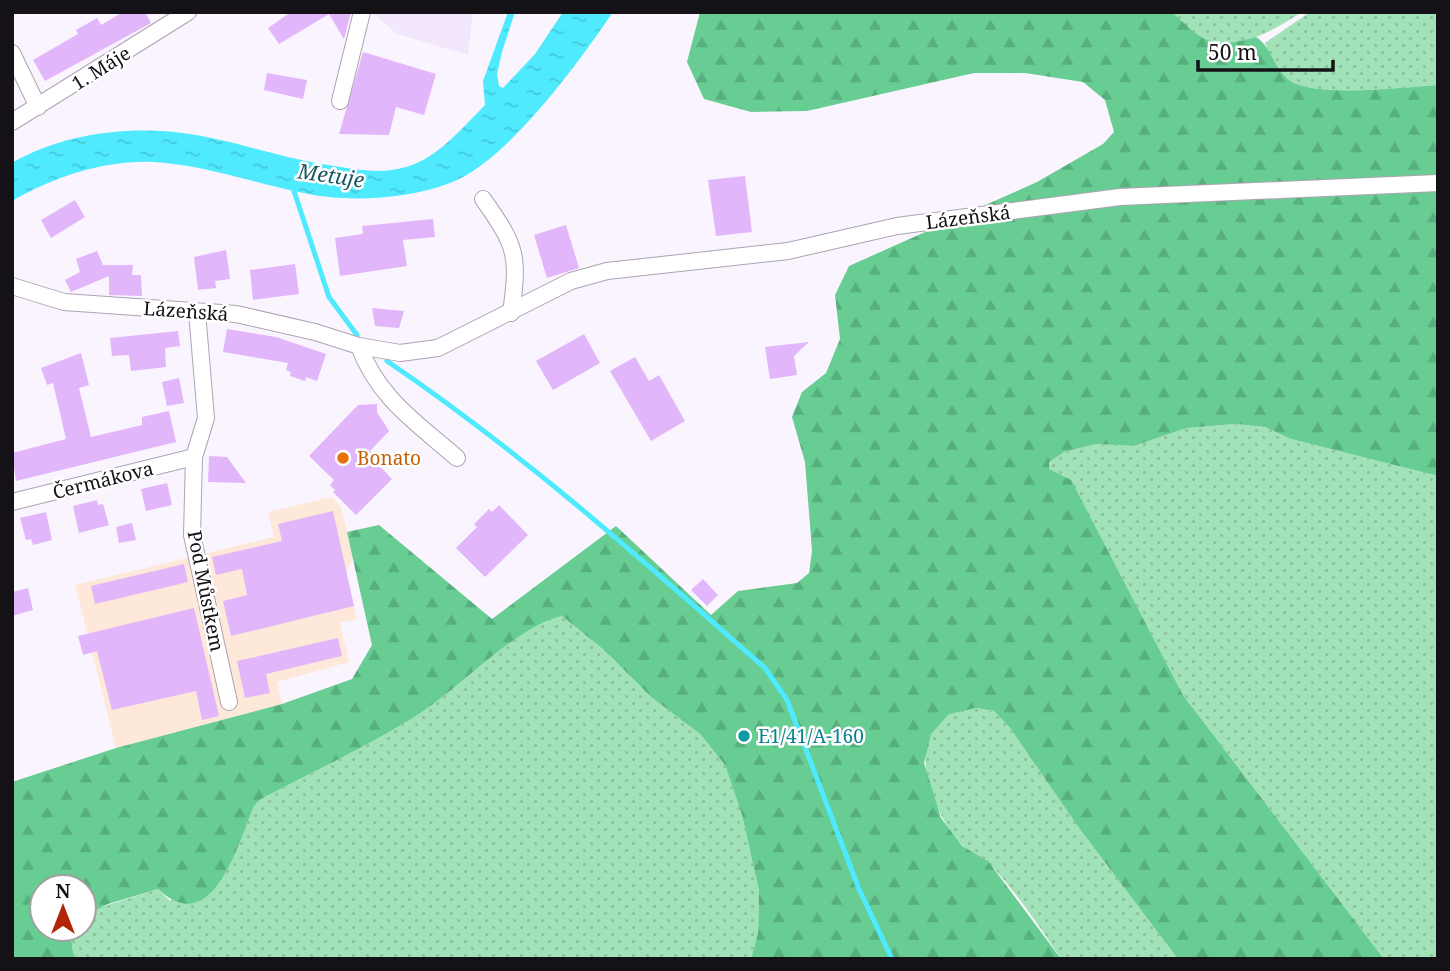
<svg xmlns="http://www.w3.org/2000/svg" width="1450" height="971" font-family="'Noto Serif',serif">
<defs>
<pattern id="grass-dots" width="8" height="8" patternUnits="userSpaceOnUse" patternTransform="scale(1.75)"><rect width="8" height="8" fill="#a2e2b9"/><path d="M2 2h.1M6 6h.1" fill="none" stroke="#8bc19e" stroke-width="1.8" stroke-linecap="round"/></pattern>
<pattern id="forest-firs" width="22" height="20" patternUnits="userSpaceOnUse" patternTransform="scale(1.75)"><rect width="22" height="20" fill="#67cd93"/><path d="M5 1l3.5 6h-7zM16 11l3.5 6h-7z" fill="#58af7e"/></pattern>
<pattern id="water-ripples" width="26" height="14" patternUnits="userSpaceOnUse" patternTransform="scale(1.75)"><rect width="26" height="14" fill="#4feafe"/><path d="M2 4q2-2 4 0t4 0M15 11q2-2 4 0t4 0" fill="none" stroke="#44c8d9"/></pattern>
</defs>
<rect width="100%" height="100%" fill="#faf4fe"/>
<!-- industrial -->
<path fill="#fde8d9" d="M332 497 341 507 353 558 346 572 357 619 340 623 349 662 277 682 282 704 116 748 75 585 274 537 268 512Z"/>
<!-- education -->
<path fill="#f3e7fc" d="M372 12H473L468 55 397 34Z"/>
<!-- grass -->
<g fill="url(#grass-dots)">
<path d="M1172 12H1302C1275 29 1239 52 1205 41 1193 37 1181 21 1172 12Z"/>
<path d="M1310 12H1438V85C1406 87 1312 99 1288 79 1276 70 1270 56 1265 43Z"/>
<path d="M1235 424 1265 427 1291 439 1438 476V959H1384L1183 695 1083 504 1049 469V461L1064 452 1096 444 1134 446 1187 428Z"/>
<path d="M562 616 604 650 651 697 700 734 725 765 742 815 759 891 758 933 751 959H74L71 937 74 929H84V916L89 911 158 889 170 901 237 850 254 806 261 799C311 773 364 748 413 718 459 690 513 628 562 616Z"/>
<path d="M976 708 994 711 1010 728 1079 828 1178 959H1061C1040 927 1016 892 990 864 983 856 971 854 963 846 935 819 902 738 949 713 957 710 968 709 976 708Z"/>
</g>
<!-- forest -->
<path fill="url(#forest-firs)" d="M700 12H1172C1204 42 1210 50 1256 37 1271 46 1273 67 1288 79 1311 99 1406 87 1438 85V476L1291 439 1265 427 1235 424 1187 428 1134 446 1096 444 1064 452 1049 462V469L1071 480 1183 695 1384 959H1178L1079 828 1010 728 994 711 976 708 949 714 931 734 924 763 941 818 962 846 988 861 1061 959H751L758 933 759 891 742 815 725 765 700 734 651 697 604 650 562 616C513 628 459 690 413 718 364 748 311 773 261 799L254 806C238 845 212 940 158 889L108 904 84 916V887H42V929H74L71 937 74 959H12V782L116 748 282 704 352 679 372 645 347 532 379 525 492 619 616 526 711 615 738 591 797 583 809 573 812 551 805 462 792 417 802 392 826 373 840 339 835 295 849 266 1037 182 1103 144 1114 132 1105 100 1083 82 1025 73H974L807 111 751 112 704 99 687 62Z"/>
<!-- water -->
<path fill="url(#water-ripples)" d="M508 12H515L502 52 497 74 499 86 503 88 535 54 563 12H613C579 62 507 162 450 183 410 199 346 203 304 193 254 183 205 165 153 162 104 160 54 177 12 201V163C62 134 126 126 182 133 231 139 279 158 328 165 354 169 380 175 406 167 438 158 462 128 485 105L483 81Z"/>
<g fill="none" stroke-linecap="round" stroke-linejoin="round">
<!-- stream -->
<g stroke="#4feafe" stroke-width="5">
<path d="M292 185 329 297 357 335"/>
<path d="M387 361C524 454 641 559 765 668L787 700 859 889 892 959"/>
</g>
</g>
<!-- building -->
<g fill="#e2b6fa">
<path d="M123 12H145L151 23 45 81 33 60 78 34 76 30 97 18 101 25Z"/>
<path d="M291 12H351L344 39 329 14 279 44 268 28Z"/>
<path d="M363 52 436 74 424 115 396 107 389 135 339 134Z"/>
<path d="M267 73 307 80 303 99 264 90Z"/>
<path d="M745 176 752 232 716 236 708 180Z"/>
<path d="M75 200 85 217 51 238 41 220Z"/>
<path d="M433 219 435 237 403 240 407 266 340 276 335 238 363 234 362 226Z"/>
<path d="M566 225 579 268 547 278 534 235Z"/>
<path d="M226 250 230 279 215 281 216 288 198 290 194 257Z"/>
<path d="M97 251 103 265H133L132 275H141L142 296 109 295V276L71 292 65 280 80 272 76 259Z"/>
<path d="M295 264 299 294 253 300 250 270Z"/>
<path d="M372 308 404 311 399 328 375 326Z"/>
<path d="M227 329 276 337 326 354 317 381 306 377 305 381 290 376 291 372 286 370 288 363 223 352Z"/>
<path d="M178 331 180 346 165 348 166 367 131 371 129 355 112 356 110 338Z"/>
<path d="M584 334 600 363 553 390 536 361Z"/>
<path d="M809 342 794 356 797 375 770 379 765 347Z"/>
<path d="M81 353 89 385 79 388 91 437 142 425V417L169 411 176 442 16 481 12 453 66 439 53 383 47 385 41 368Z"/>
<path d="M635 357 649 381 659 375 685 421 651 441 610 371Z"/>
<path d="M179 378 184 403 167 406 162 382Z"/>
<path d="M377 404V412L389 431 370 451 376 457 374 460 392 479 356 515 333 492 335 490 330 485 334 480 309 456 358 405Z"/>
<path d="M209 456 227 457 246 483 208 482Z"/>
<path d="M167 483 172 505 146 511 141 489Z"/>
<path d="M97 500 98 505 103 504 109 525 79 533 73 506Z"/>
<path d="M499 505 528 535 485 577 456 548 477 527 474 524 489 509 492 512Z"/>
<path d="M333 511 354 606 231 636 223 601 247 595 242 569 216 575 212 557 282 541 278 524Z"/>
<path d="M46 512 52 540 33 545 31 539 26 540 20 518Z"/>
<path d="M132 523 136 540 119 543 116 527Z"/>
<path d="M184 564 188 582 95 604 91 586Z"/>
<path d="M703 579 718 595 707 606 691 590Z"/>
<path d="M28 588 33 610 12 616V592Z"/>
<path d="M194 608 219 716 202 720 196 691 112 710 97 651 83 655 78 636Z"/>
<path d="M338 638 342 656 266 674 270 693 245 698 237 661Z"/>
</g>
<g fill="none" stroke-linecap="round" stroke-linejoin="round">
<!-- street casing -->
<g stroke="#ada3b3" stroke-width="18">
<g id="street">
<path d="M12 53 38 107"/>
<path d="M340 101 362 12"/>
<path d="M12 122 188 12"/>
<path d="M483 199C517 247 519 255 511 313"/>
<path d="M12 286 64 302 236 314 315 332 359 346 400 353 438 348 571 281 607 271 788 251 897 226 1120 197 1438 183"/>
<path d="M197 312 206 418 194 457 192 535 229 702"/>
<path d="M359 346C378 398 417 423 457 458"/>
<path d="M12 502 194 457"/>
</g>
</g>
<!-- street -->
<use href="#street" stroke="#fff" stroke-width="16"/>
</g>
<!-- markers -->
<circle fill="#e8710a" stroke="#fff" stroke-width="2.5" cx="343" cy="458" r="7"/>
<circle fill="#0f9aa8" stroke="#fff" stroke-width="2.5" cx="744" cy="736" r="7"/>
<g text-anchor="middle" stroke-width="5" stroke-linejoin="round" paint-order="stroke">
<!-- street labels -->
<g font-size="19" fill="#151217" stroke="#fff">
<text transform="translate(101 68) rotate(-32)" y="7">1. Máje</text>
<text transform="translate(968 217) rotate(-7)" y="7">Lázeňská</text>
<text transform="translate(186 311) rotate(4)" y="7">Lázeňská</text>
<text transform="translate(103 480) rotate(-14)" y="7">Čermákova</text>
<text transform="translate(206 591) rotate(79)" y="7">Pod Můstkem</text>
</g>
<!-- food labels -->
<g font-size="19" fill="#c56008" stroke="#fff" text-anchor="start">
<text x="357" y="465">Bonato</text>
</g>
<!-- culture labels -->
<g font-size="19" fill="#0d838f" stroke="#fff" text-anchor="start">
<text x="758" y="743">E1/41/A-160</text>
</g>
<!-- water labels -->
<g font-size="21" font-style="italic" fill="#185860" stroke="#fff">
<text transform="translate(331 176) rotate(8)" y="7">Metuje</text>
</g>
</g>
<!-- border -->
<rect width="1450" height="971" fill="none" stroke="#151217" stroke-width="28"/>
<!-- north arrow -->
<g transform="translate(63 908)"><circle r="33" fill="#ffffff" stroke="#a1a0a2" stroke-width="2"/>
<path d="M0-5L12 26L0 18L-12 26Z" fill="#b12408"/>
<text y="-10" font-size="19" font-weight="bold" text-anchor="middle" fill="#151217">N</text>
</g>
<!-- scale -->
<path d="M1198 60v10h135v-10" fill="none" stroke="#151217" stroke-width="3.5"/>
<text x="1208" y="60" font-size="21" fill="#151217" stroke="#ffffff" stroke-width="5" paint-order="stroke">50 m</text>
</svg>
